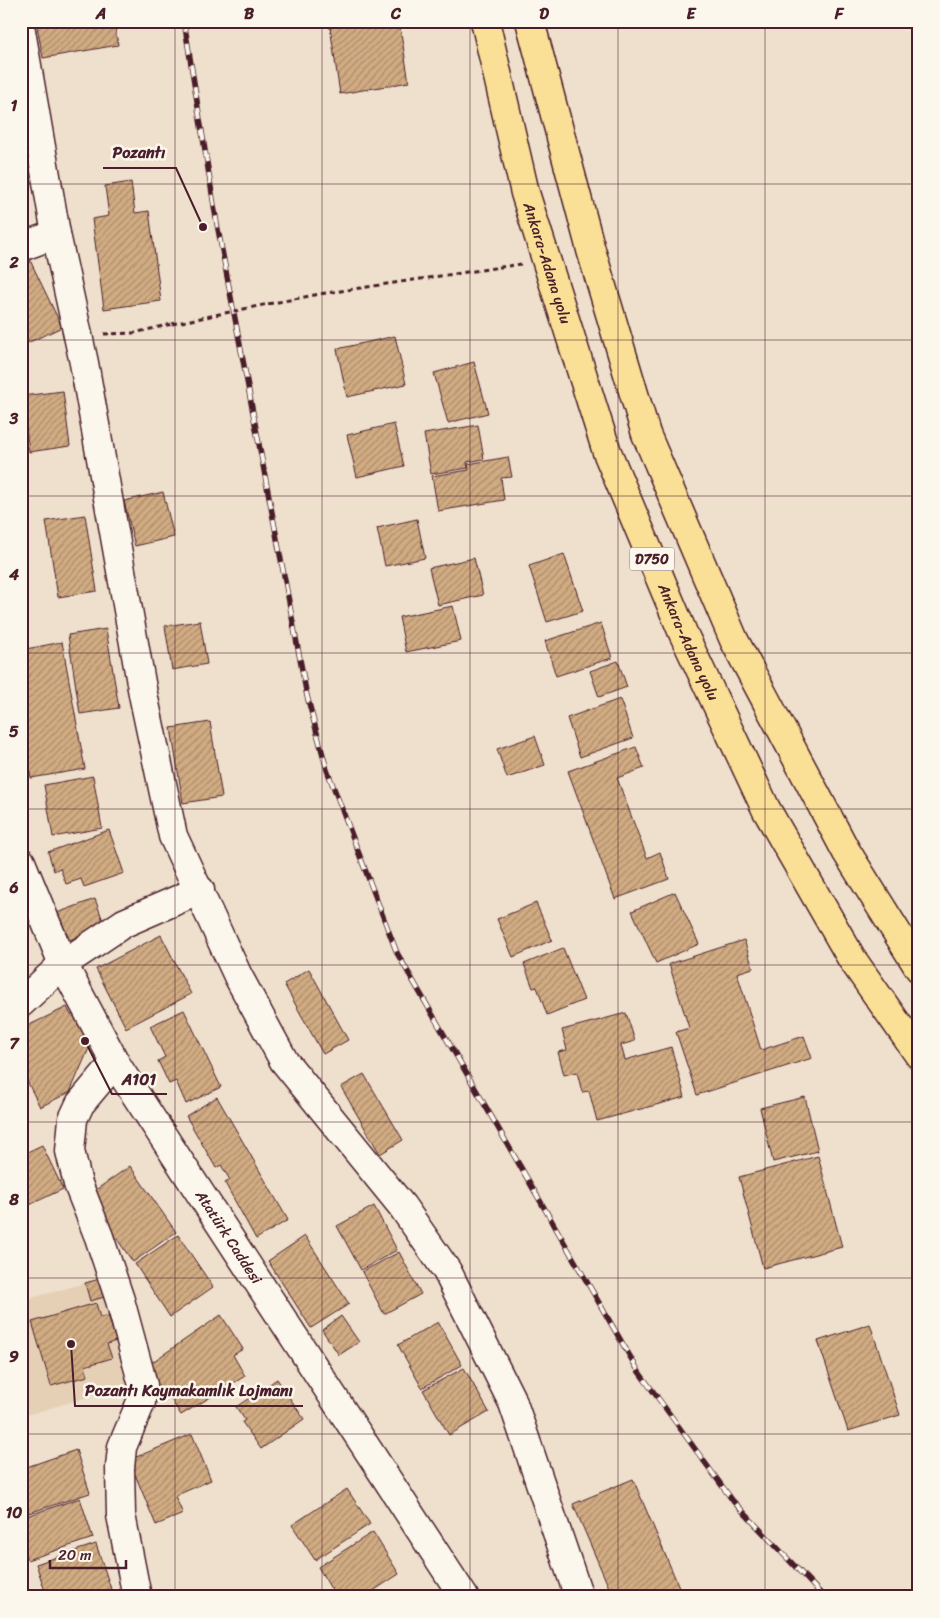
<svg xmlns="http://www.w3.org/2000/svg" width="940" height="1618" font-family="Sriracha,sans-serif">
<defs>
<pattern id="building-hatch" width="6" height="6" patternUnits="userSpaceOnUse" patternTransform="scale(1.25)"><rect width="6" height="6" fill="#d1ac83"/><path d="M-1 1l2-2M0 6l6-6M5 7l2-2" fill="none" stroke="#ac8b6b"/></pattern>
</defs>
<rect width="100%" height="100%" fill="#eee0cc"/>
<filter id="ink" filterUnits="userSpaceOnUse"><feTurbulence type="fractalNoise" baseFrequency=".02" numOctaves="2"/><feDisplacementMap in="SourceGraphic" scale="10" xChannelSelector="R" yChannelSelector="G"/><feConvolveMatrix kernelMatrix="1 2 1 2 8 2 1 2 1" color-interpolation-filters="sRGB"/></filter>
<g filter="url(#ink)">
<!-- built -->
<path fill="#e5d0b6" d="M103 1278 133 1384 23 1416 21 1301Z"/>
<!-- building -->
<g fill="url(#building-hatch)" stroke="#4a1f2b">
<path d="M36 21H114L118 45 43 58Z"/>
<path d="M367 21H399L409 82 340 94 330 27Z"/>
<path d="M131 182 135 213 149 211 161 301 104 309 92 219 109 216 105 186Z"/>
<path d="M28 256 62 327 21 346V260Z"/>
<path d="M395 336 406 384 347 397 337 349Z"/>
<path d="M474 362 488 413 448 423 434 373Z"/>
<path d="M63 391 70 446 29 452 22 396Z"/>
<path d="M394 424 404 466 357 477 347 435Z"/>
<path d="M478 425 484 459 467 462 468 468 431 474 424 434Z"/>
<path d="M508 457 512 477 501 478 504 500 438 511 432 476 469 470 468 464Z"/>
<path d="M163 492 174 537 135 546 124 501Z"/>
<path d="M85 515 97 591 58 597 46 521Z"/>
<path d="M417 519 425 558 385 566 377 528Z"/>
<path d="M564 554 583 611 547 622 529 566Z"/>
<path d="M474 558 483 595 438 605 429 568Z"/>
<path d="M453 606 461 641 406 652 399 617Z"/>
<path d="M200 621 207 664 172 670 165 626Z"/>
<path d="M601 623 612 658 556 676 545 641Z"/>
<path d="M106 629 119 708 80 714 68 635Z"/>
<path d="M62 642 85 769 31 778 21 726V650Z"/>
<path d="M618 661 627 687 599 697 590 671Z"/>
<path d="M620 699 633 738 580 757 567 718Z"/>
<path d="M210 722 222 797 183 803 171 728Z"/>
<path d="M535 736 545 765 507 778 497 749Z"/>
<path d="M636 747 644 768 617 778 647 858 660 852 669 879 615 899 568 771Z"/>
<path d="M93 776 102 828 53 837 44 785Z"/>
<path d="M109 830 124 873 84 887 81 879 66 884 60 868 54 871 48 852Z"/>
<path d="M675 892 699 944 656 963 632 911Z"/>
<path d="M95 899 105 926 67 941 57 913Z"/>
<path d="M536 903 552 940 513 957 497 919Z"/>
<path d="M161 935 191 994 126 1028 96 969Z"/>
<path d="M744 940 753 968 737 973 761 1050 804 1036 812 1058 697 1095 676 1032 689 1028 669 964Z"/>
<path d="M563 948 584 1000 547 1015 537 987 533 988 524 964Z"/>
<path d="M309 969 348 1040 323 1054 284 984Z"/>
<path d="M67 1007 71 1015 80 1011 93 1039 70 1092 40 1107 21 1069 29 1063 21 1048V1029Z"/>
<path d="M184 1010 221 1087 186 1104 176 1081 169 1084 158 1061 165 1057 150 1026Z"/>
<path d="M626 1013 635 1041 621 1045 625 1060 671 1047 685 1097 597 1121 589 1091 582 1092 577 1072 564 1075 558 1052 567 1050 562 1030Z"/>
<path d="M364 1074 403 1140 380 1154 341 1087Z"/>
<path d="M217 1097 288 1220 256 1239 225 1183 230 1180 221 1165 216 1168 186 1116Z"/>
<path d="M805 1097 818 1151 773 1162 760 1108Z"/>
<path d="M42 1145 63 1189 21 1209V1155Z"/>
<path d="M818 1156 842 1247 763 1268 739 1177Z"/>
<path d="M130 1166 176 1232 133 1262 87 1196Z"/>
<path d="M374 1206 397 1250 361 1270 337 1226Z"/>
<path d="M178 1235 213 1287 170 1317 135 1264Z"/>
<path d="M305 1236 349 1304 311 1328 268 1261Z"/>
<path d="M399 1252 421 1294 384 1314 362 1272Z"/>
<path d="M103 1278 108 1296 90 1301 85 1283Z"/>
<path d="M96 1303 100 1318 108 1315 116 1341 107 1344 112 1358 85 1366 88 1376 51 1386 32 1322Z"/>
<path d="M221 1315 243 1349 233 1355 245 1376 181 1415 169 1396 163 1399 145 1367Z"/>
<path d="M341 1316 359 1342 339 1355 322 1330Z"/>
<path d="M438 1322 462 1365 422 1388 398 1345Z"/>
<path d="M870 1324 900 1415 848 1431 818 1341Z"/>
<path d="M464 1368 489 1412 449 1435 423 1390Z"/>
<path d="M277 1379 304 1419 261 1449 242 1422 245 1420 236 1407Z"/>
<path d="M192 1434 211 1480 175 1496 183 1514 156 1525 129 1460Z"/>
<path d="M76 1450 90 1493 29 1513 21 1488V1469Z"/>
<path d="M633 1479 682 1594 677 1597H613L573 1504Z"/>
<path d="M347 1489 370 1524 315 1560 292 1525Z"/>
<path d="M80 1498 93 1538 27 1560 21 1544V1518Z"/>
<path d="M373 1532 399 1574 364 1597H336L318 1567Z"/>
<path d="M96 1544 111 1589 88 1597H47L36 1564Z"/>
</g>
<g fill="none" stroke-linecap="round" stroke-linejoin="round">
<!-- minor casing -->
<g stroke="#4a1f2b" stroke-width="31">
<path id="minor" d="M21 1003 63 964 124 923 200 890"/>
</g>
<!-- secondary casing -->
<g stroke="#4a1f2b" stroke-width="31">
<g id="secondary">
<path d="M21 31 56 234 84 363 143 694 173 836 238 976 284 1061 402 1206 447 1271 513 1403 579 1597"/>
<path d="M21 247 56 234"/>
<path id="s1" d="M21 862 63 964 117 1066 464 1597"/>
<path d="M117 1066 106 1073 80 1104 73 1119 70 1151 78 1184 99 1237 120 1300 143 1385 141 1402 122 1447 120 1468 121 1515 137 1597"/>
</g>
</g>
<!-- trunk casing -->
<g stroke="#4a1f2b" stroke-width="31">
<g id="trunk">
<path id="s2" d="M485 21 525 193 607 452 683 633 766 809 852 959 919 1055"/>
<path d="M530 21 591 250 646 434 734 640 846 851 919 968"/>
</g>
</g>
<!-- path -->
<g stroke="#4a1f2b" stroke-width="3" stroke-dasharray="5 4" stroke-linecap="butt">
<path d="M268 304 320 294 521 264"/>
<path d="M104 334 134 333 172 324"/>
</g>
<!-- minor -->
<use href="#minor" stroke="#fbf7ec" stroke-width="28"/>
<!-- secondary -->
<use href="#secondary" stroke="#fbf7ec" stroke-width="28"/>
<!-- trunk -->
<use href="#trunk" stroke="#fadf96" stroke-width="28"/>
<!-- rail casing -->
<g stroke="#4a1f2b" stroke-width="5.5">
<path id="rail" d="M184 21 217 224 307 696 327 770 397 953 639 1372 733 1501 824 1597"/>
</g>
<!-- rail -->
<use href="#rail" stroke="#fbf7ec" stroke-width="4" stroke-dasharray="11" stroke-linecap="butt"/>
<!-- path-bridge -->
<path stroke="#4a1f2b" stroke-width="3" stroke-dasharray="5 4" stroke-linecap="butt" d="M172 324 268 304"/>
</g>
</g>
<!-- grid -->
<path fill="none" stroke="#4a1f2b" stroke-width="1" stroke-opacity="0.55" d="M175 21V1597M322 21V1597M470 21V1597M618 21V1597M765 21V1597M21 184H919M21 340H919M21 496H919M21 653H919M21 809H919M21 965H919M21 1122H919M21 1278H919M21 1434H919"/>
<g text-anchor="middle" stroke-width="5" stroke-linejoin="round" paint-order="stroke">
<!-- shield labels -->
<rect fill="#fbf7ec" stroke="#7f6065" stroke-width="1" x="629.5" y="547.5" width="45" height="23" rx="4"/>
<g font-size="14" font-weight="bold" fill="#4a1f2b">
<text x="652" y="564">D750</text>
</g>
<!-- street labels -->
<g font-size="15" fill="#4a1f2b" stroke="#fbf7ec">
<text dy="5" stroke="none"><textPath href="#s2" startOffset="250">Ankara-Adana yolu</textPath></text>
<text dy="5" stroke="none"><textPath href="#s2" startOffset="655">Ankara-Adana yolu</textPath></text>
<text dy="5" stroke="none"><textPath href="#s1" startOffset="430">Atatürk Caddesi</textPath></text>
</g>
</g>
<!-- callouts -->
<path fill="none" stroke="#4a1f2b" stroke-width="2" d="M203 227L176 168H103M85 1041L112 1094H167M71 1344L75 1406H303"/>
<g fill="#4a1f2b" stroke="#fbf7ec" stroke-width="2">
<circle cx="203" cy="227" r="5"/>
<circle cx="85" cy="1041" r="5"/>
<circle cx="71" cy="1344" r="5"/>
</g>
<g font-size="16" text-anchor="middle" font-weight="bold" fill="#4a1f2b" stroke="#fbf7ec" stroke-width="5" stroke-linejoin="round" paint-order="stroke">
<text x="139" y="158">Pozantı</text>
<text x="139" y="1085">A101</text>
<text x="189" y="1396">Pozantı Kaymakamlık Lojmanı</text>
</g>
<!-- margin -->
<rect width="940" height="1618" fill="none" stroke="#fbf7ec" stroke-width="55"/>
<!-- scale -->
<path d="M50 1560v8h76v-8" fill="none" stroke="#4a1f2b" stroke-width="2.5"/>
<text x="58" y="1560" font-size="15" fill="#4a1f2b" stroke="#fbf7ec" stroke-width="4" paint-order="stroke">20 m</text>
<rect x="28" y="28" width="884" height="1562" fill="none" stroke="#4a1f2b" stroke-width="2"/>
<g font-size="16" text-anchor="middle" font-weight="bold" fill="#4a1f2b">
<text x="101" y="19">A</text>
<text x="249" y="19">B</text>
<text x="396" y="19">C</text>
<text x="544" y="19">D</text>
<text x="691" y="19">E</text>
<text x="839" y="19">F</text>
<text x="14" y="111">1</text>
<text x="14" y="268">2</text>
<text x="14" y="424">3</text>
<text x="14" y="580">4</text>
<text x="14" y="737">5</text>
<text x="14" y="893">6</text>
<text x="14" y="1049">7</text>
<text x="14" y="1205">8</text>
<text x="14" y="1362">9</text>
<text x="14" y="1518">10</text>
</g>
</svg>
